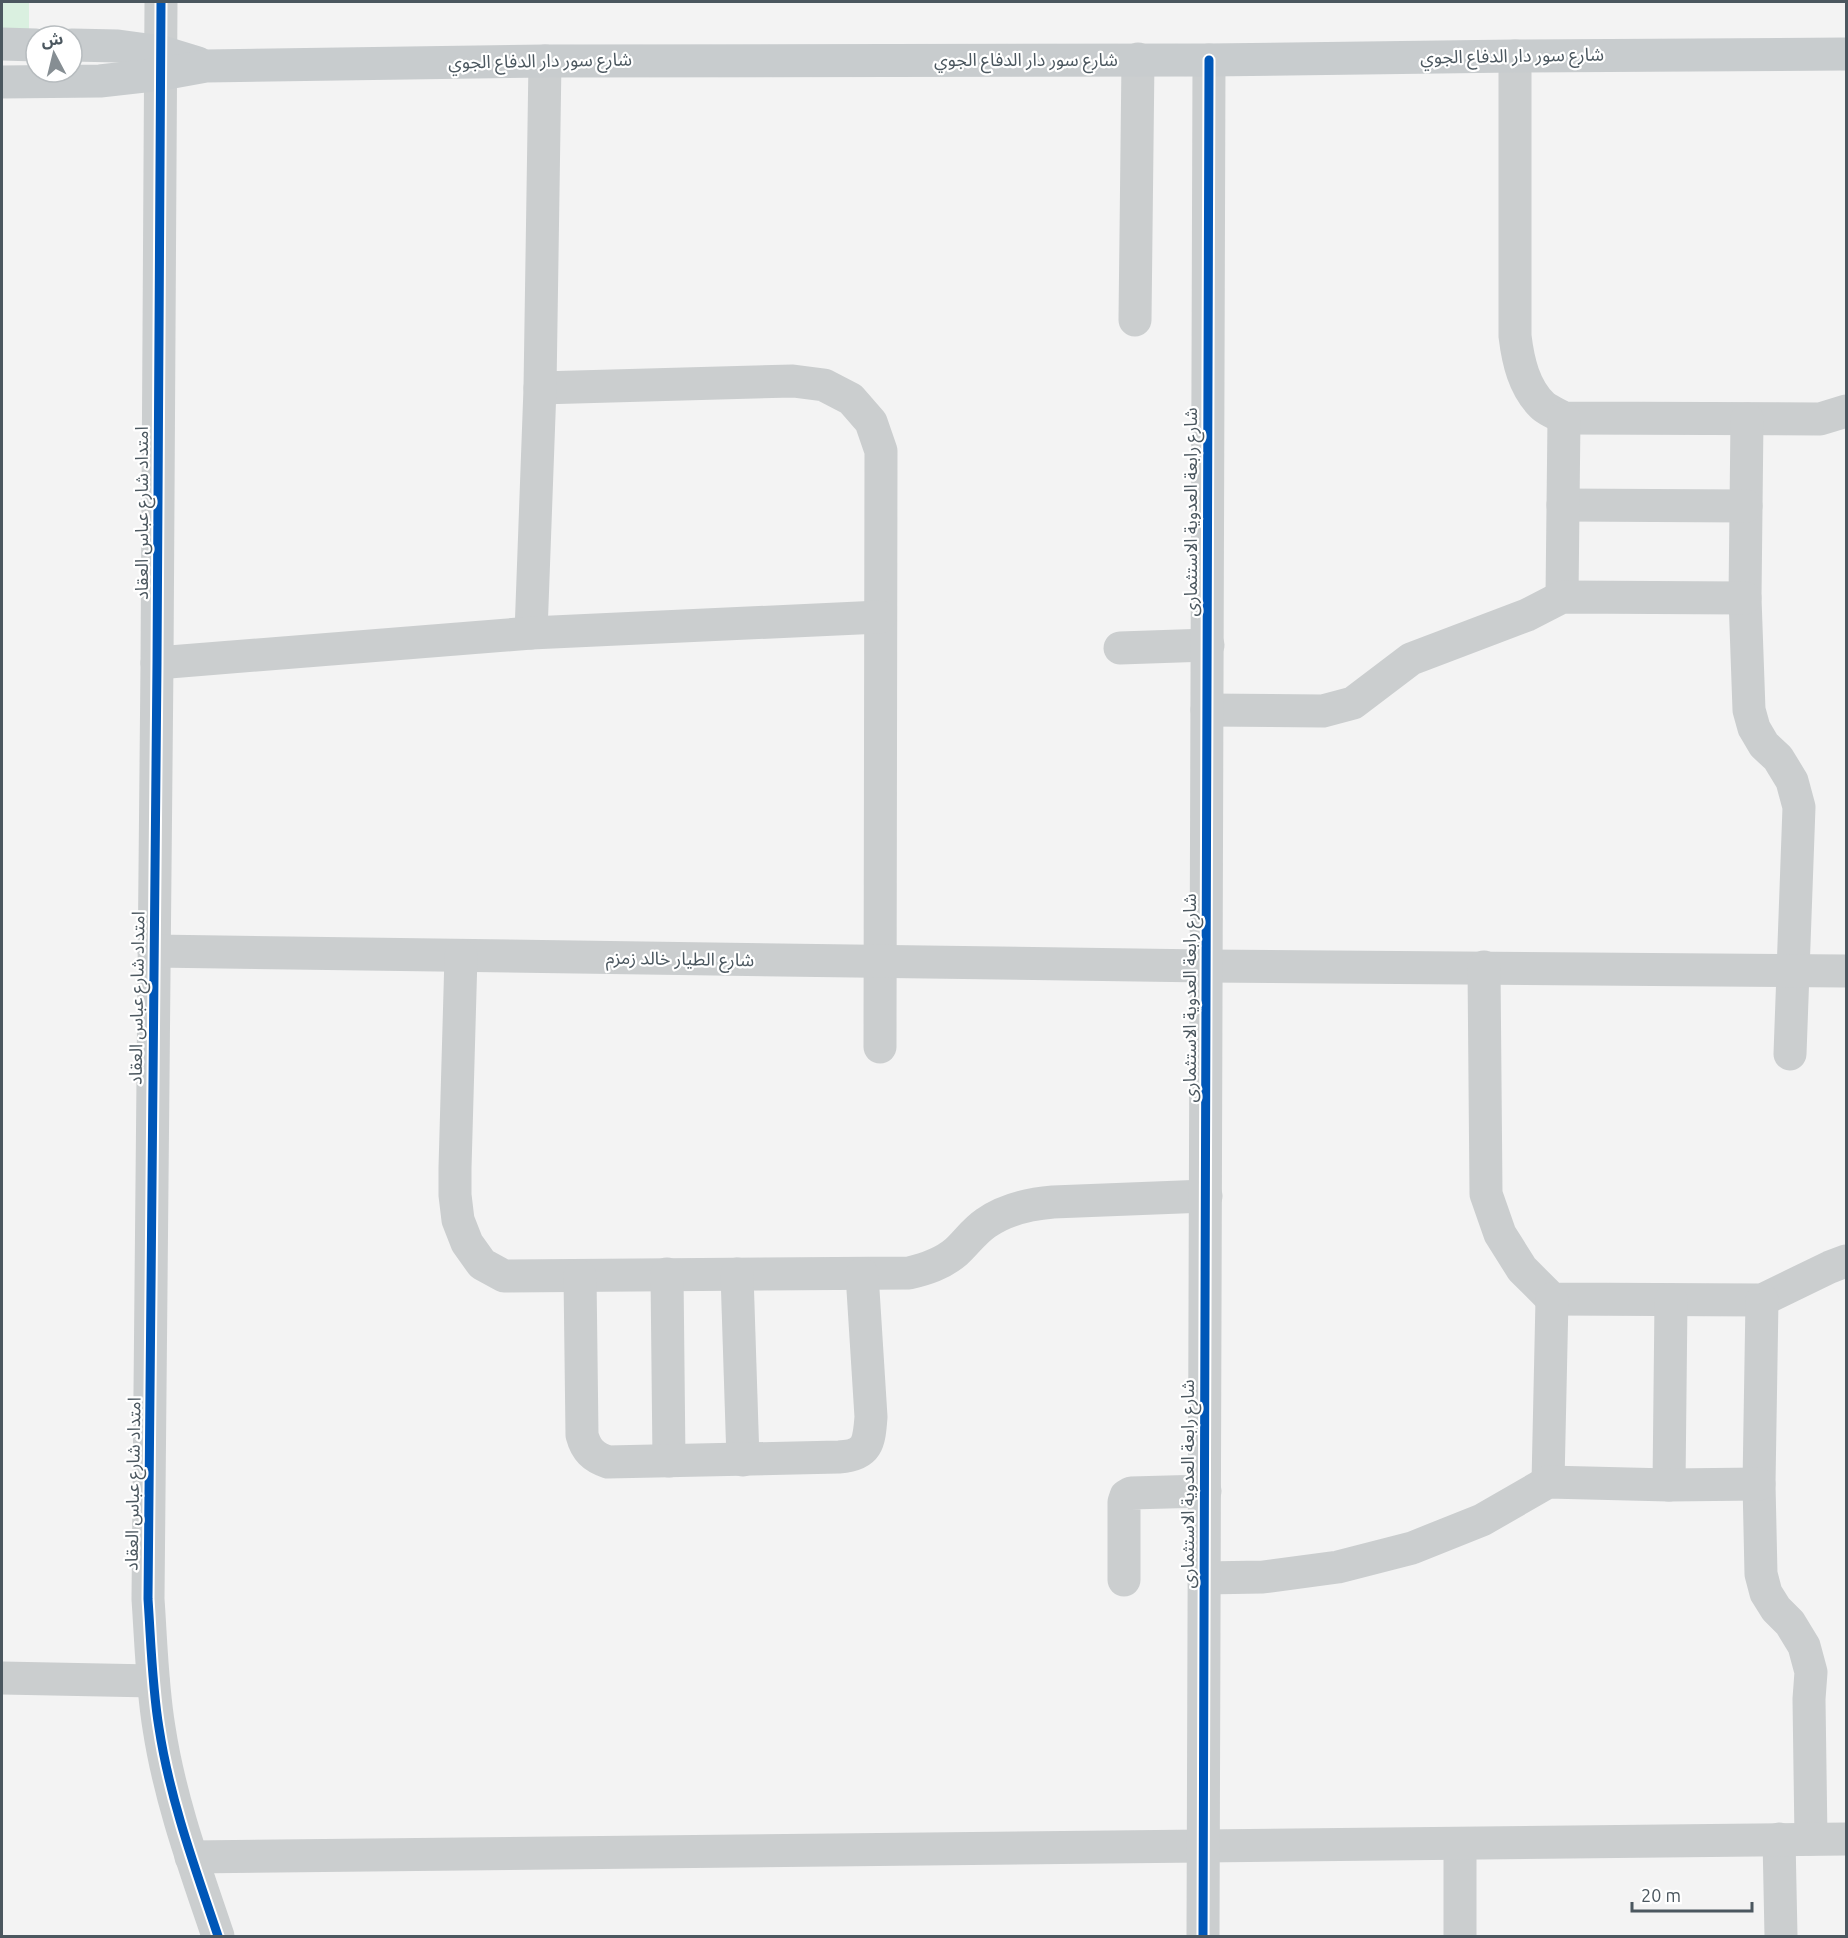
<svg xmlns="http://www.w3.org/2000/svg" width="1848" height="1938" font-family="Ubuntu,'Noto Sans Arabic',sans-serif">
<rect width="100%" height="100%" fill="#f3f3f3"/>
<!-- green -->
<rect fill="#daf0e0" x="2" y="2" width="27" height="37"/>
<g fill="none" stroke-linecap="round" stroke-linejoin="round">
<!-- minor -->
<g stroke="#cbcecf" stroke-width="33">
<path d="M161 2 157 663 148 1599C151 1642 152 1686 159 1728 170 1800 195 1868 218 1936"/>
<path d="M1515 56V336C1518 361 1524 388 1543 406 1549 411 1557 414 1564 418L1820 419 1846 411"/>
<path d="M1135 320 1138 59"/>
<path d="M540 388 793 381 824 385 851 399 871 422 881 451 880 1047"/>
<path d="M1747 419 1745 598 1749 710 1754 728 1764 745 1778 758 1792 781 1799 807 1790 1054"/>
<path d="M1563 505 1746 506"/>
<path d="M1562 597 1564 418"/>
<path d="M531 633 540 388 545 61"/>
<path d="M1120 648 1208 645"/>
<path d="M157 663 531 633 880 617"/>
<path d="M1207 710 1323 711 1353 703 1411 659 1527 615 1562 597 1745 598"/>
<path d="M154 951 1206 966 1846 971"/>
<path d="M461 956 455 1168V1195L458 1220 467 1243 482 1264 504 1276 909 1273C926 1269 942 1264 956 1252 966 1243 974 1231 986 1223 1006 1209 1029 1204 1053 1202L1206 1196"/>
<path d="M1484 967 1486 1194 1500 1234 1522 1269 1552 1299 1762 1300 1830 1267 1846 1261"/>
<path d="M667 1274 669 1461"/>
<path d="M737 1274 743 1460"/>
<path d="M580 1276 582 1435C586 1450 593 1457 608 1462L839 1457C868 1455 869 1443 871 1417L862 1274"/>
<path d="M1762 1300 1759 1484 1761 1574 1766 1593 1776 1609 1790 1623 1804 1646 1811 1672 1809 1699 1811 1839"/>
<path d="M1548 1482 1552 1299"/>
<path d="M1669 1485 1671 1300"/>
<path d="M1204 1578 1263 1577 1338 1567 1412 1548 1482 1520 1548 1482 1669 1485 1759 1484"/>
<path d="M1124 1580V1502L1126 1496 1131 1493 1205 1491"/>
<path d="M2 1678 153 1681"/>
<path d="M1779 1839 1781 1936"/>
<path d="M1460 1844V1936"/>
<path d="M191 1857 1846 1839"/>
<path d="M1203 1936 1209 60"/>
</g>
<!-- major -->
<g stroke="#c8ccce" stroke-width="33">
<path d="M2 44 36 45"/>
<path d="M72 45 118 46 162 52 198 63"/>
<path d="M2 82 100 81 162 74 206 66 545 61 1209 60 1515 56 1846 54"/>
</g>
<!-- cycleway casing -->
<g stroke="#fff" stroke-width="13">
<g id="cycleway">
<path d="M161 2 157 663 148 1599C151 1642 152 1686 159 1728 170 1800 195 1868 218 1936"/>
<path d="M1203 1936 1209 60"/>
</g>
</g>
<!-- cycleway -->
<use href="#cycleway" stroke="#0057b8" stroke-width="9"/>
</g>
<g text-anchor="middle" stroke-width="4.5" stroke-linejoin="round" paint-order="stroke">
<!-- street labels -->
<g font-size="18" fill="#4b575f" stroke="#fff">
<text transform="translate(1512 56) rotate(-1)" y="6">شارع سور دار الدفاع الجوي</text>
<text x="1026" y="66">شارع سور دار الدفاع الجوي</text>
<text transform="translate(540 61) rotate(-1)" y="6">شارع سور دار الدفاع الجوي</text>
<text transform="translate(1191 512) rotate(-90)" y="6">شارع رابعة العدوية الاستثمارى</text>
<text transform="translate(142 513) rotate(-90)" y="6">امتداد شارع عباس العقاد</text>
<text transform="translate(680 959) rotate(1)" y="6">شارع الطيار خالد زمزم</text>
<text transform="translate(137 998) rotate(-89)" y="6">امتداد شارع عباس العقاد</text>
<text transform="translate(1190 998) rotate(-90)" y="6">شارع رابعة العدوية الاستثمارى</text>
<text transform="translate(133 1484) rotate(-89)" y="6">امتداد شارع عباس العقاد</text>
<text transform="translate(1188 1484) rotate(-90)" y="6">شارع رابعة العدوية الاستثمارى</text>
</g>
</g>
<!-- border -->
<rect width="1848" height="1938" fill="none" stroke="#4b575f" stroke-width="6"/>
<!-- north arrow -->
<g transform="translate(54 54) rotate(353)"><circle r="28" fill="#ffffff" stroke="#b7bcbf" stroke-width="1.5"/>
<path d="M0-4.5L10 22L0 15L-10 22Z" fill="#868e93"/>
<text y="-9" font-size="16" font-weight="bold" text-anchor="middle" fill="#4b575f">ش</text>
</g>
<!-- scale -->
<path d="M1632 1902v9h120v-9" fill="none" stroke="#4b575f" stroke-width="3"/>
<text x="1641" y="1902" font-size="18" fill="#4b575f" stroke="#ffffff" stroke-width="4.5" paint-order="stroke">20 m</text>
</svg>
